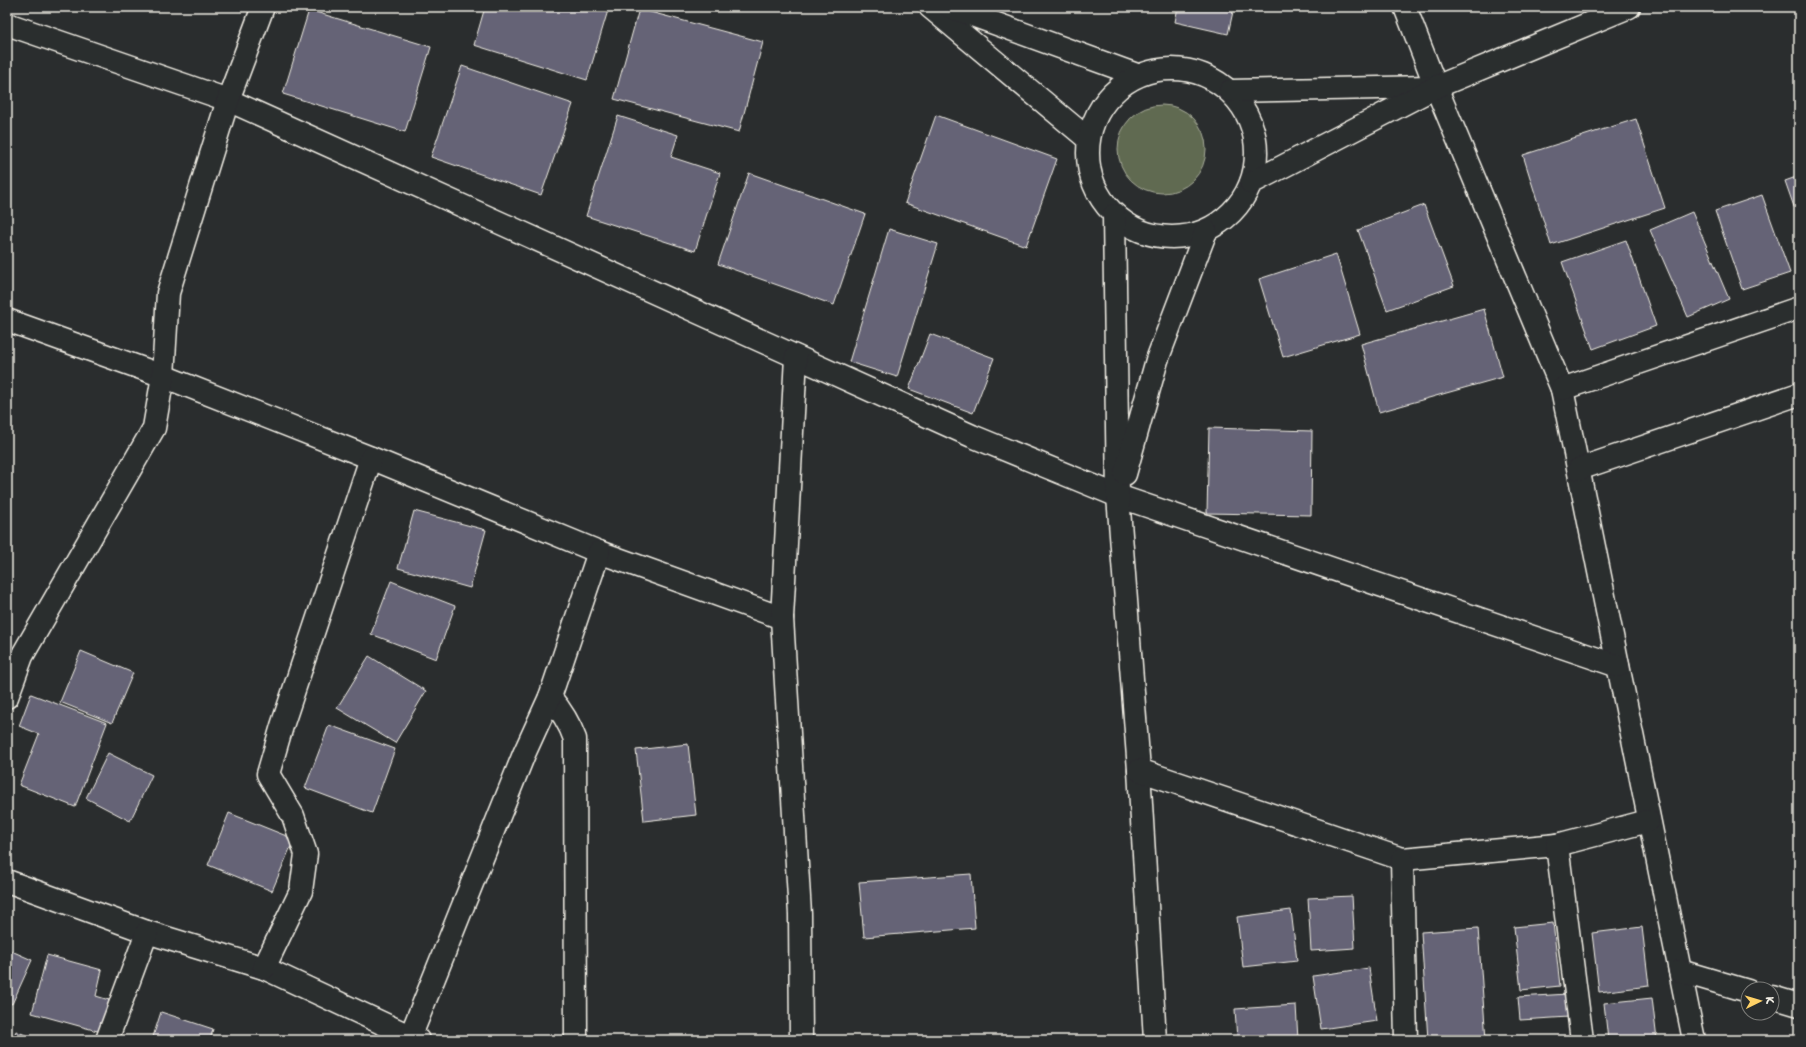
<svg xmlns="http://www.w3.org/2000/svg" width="1806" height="1047" font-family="'Shantell Sans',sans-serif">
<rect width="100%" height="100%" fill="#2a2d2e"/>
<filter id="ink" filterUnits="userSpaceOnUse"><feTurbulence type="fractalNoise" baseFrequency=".025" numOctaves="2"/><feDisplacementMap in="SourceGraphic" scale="8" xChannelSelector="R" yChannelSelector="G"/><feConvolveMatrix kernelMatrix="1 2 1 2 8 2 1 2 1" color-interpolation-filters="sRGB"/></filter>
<g filter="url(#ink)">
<!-- green -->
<circle fill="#606a51" stroke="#aaae9c" cx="1162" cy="149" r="44"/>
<!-- building -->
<g fill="#656476" stroke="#f4f1e8">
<path d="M485 7H609L587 80 474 45Z"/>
<path d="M1178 7H1234L1228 34 1175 22Z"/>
<path d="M639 9 763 42 739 132 614 99Z"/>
<path d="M309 10 431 47 405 132 283 94Z"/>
<path d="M462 66 573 104 541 195 431 157Z"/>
<path d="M936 115 1057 159 1026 246 905 203Z"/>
<path d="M618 116 678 135 671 157 720 173 695 251 586 216Z"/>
<path d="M1636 119 1665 208 1551 245 1523 155Z"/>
<path d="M749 173 865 214 834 305 718 264Z"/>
<path d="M1799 176V221L1785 181Z"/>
<path d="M1762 195 1790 273 1742 289 1715 211Z"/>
<path d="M1424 205 1454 286 1387 310 1358 230Z"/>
<path d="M1692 212 1729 299 1688 317 1650 230Z"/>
<path d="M889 229 938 244 897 377 849 362Z"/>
<path d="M1626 240 1656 326 1593 349 1562 262Z"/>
<path d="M1336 254 1360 334 1283 357 1259 279Z"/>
<path d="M1484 309 1503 377 1379 412 1361 344Z"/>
<path d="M930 334 994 358 973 413 909 389Z"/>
<path d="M1209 428 1312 431 1311 515 1207 513Z"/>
<path d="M414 511 486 530 470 588 398 568Z"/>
<path d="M391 581 455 606 436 659 371 634Z"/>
<path d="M81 651 133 673 112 723 60 702Z"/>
<path d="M369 656 426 691 395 743 337 708Z"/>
<path d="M31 694 107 723 75 807 19 785 39 734 19 726Z"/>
<path d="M329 725 395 749 372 813 305 788Z"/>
<path d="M688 744 696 815 644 821 636 750Z"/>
<path d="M108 753 152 775 130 821 86 798Z"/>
<path d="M229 813 294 839 272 891 208 865Z"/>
<path d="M971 874 975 928 864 937 859 882Z"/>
<path d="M1352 896 1355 948 1311 951 1308 898Z"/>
<path d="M1291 910 1297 961 1243 967 1237 917Z"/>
<path d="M1553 923 1560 986 1521 990 1514 927Z"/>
<path d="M1642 927 1649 986 1599 992 1592 933Z"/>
<path d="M1478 928 1486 1040H1428L1421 932Z"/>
<path d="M7 949 32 960 12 1004 7 1002Z"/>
<path d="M47 955 102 970 96 996 109 1000 101 1032 32 1013Z"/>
<path d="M1369 968 1377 1021 1321 1029 1313 976Z"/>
<path d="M1568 994 1569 1017 1520 1020 1518 997Z"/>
<path d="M1652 998 1657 1040H1608L1604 1003Z"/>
<path d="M1296 1005 1298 1040H1237L1235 1009Z"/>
<path d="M161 1012 213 1029 210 1040H152Z"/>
<path d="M16 1031 37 1040H12Z"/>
</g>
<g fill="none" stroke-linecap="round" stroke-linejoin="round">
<!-- minor casing -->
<g stroke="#f4f1e8" stroke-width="25">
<g id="minor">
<path d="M930 7 1088 139"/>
<path d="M950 7 1137 75"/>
<path d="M1405 7 1436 87 1562 389 1694 1040"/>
<path d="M7 24 228 100 972 436 1118 496 1618 666"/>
<circle cx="1172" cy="153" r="84"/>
<path d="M1230 91 1431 87"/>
<path d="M1251 183 1436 87 1629 7"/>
<path d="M1114 215 1118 496 1139 770 1155 1040"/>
<path d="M7 320 163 376 371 458 599 552 782 618"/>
<path d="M796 357 782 618 800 914 801 1040"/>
<path d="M1562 389 1799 308"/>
<path d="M1579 469 1799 394"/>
<path d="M1125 474 1157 360 1206 231"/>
<path d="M7 697 22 656 154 428 163 376 168 293 228 100 263 7"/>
<path d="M550 697C561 710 569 722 575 739L576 1040"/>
<path d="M1139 770 1402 859 1557 845 1648 821"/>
<path d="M1557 845 1582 1040"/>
<path d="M1402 859 1406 1040"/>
<path d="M7 881 147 932 264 968 418 1040"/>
<path d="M264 968 301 891 306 854 293 816 268 774 282 726 371 458"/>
<path d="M1680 971 1748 991"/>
<path d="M1772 997 1799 1005"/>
<path d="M107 1040 147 932"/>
<path d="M409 1040 524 754 550 697 599 552"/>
</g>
</g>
<!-- minor -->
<use href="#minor" stroke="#2a2d2e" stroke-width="22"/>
</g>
</g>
<!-- margin -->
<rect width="1806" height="1047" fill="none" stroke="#2a2d2e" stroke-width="24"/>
<rect x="12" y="12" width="1782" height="1023" fill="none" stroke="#f4f1e8" stroke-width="1.5" filter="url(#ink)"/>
<!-- north arrow -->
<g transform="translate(1760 1001) rotate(85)"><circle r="19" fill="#2a2d2e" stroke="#7b7b78"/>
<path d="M0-3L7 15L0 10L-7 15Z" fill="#ffd166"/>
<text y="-6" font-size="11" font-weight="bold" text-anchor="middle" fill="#f4f1e8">K</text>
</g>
</svg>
